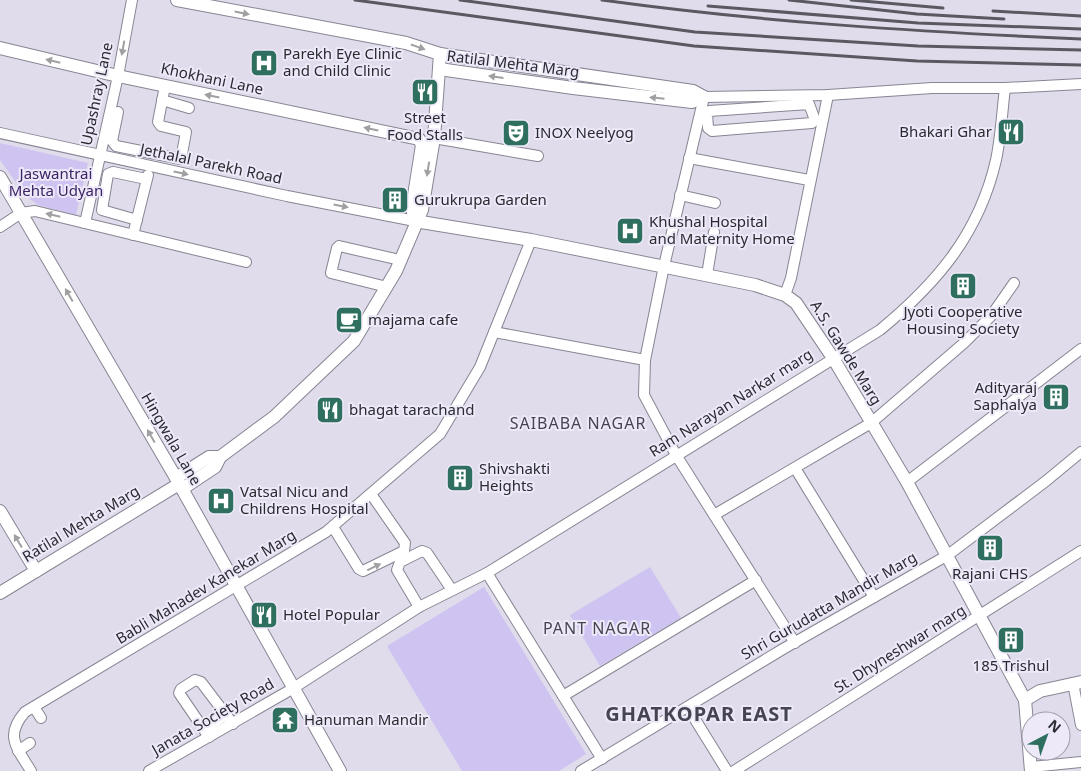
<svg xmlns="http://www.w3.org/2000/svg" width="1081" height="771" font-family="'Noto Sans',sans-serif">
<rect width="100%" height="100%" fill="#e0dceb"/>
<!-- green -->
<g fill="#cfc3f1">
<path d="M0 143 88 163 76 215 38 205 25 195 0 160Z"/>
<path d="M650 567 681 618 600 666 570 615Z"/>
<path d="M484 587 586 754 559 771H462L387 646Z"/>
</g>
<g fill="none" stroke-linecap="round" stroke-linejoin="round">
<!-- minor casing -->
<g stroke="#888593" stroke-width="12">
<g id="minor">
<path d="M162 100 189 108"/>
<path d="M809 104 815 120 812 123 712 131 708 128 707 113 709 111Z"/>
<path d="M118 112 112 141 116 146 181 159 186 132 161 126 158 122 165 86"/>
<path d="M0 133 287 196 415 221"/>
<path d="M434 138 538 156"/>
<path d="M689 158 809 180"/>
<path d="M680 195 715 203"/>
<path d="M137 220 102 210 108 174 113 172 146 179"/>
<path d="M85 223 118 76 132 0"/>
<path d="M0 227 21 213 35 211 246 262"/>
<path d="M133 235 148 175"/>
<path d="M707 275 714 232"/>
<path d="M387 287 331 273 337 248 339 246 400 260"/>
<path d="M785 295 791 278 828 95"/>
<path d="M494 332 645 360"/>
<path d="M795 468 874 597"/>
<path d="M907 482 1081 349"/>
<path d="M714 515 871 423 964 343 991 316 1014 283"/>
<path d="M333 527 359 569 363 571 404 551 405 543 371 494"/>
<path d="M487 573 602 759"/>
<path d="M419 607 397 570 400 562 422 551 427 553 452 590"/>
<path d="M795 643 676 455 644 395 645 360 664 266 704 97 828 95 932 88H1005L1081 84"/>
<path d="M1073 683 1081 725"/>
<path d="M563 696 756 580"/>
<path d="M34 707 41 718"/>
<path d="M688 708 727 771"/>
<path d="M204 729 226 715"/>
<path d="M209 737 179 693 181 689 195 680 201 682 233 724"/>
<path d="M18 751 30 743"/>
<path d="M1031 767 1081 762"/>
<path d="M31 771C17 748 4 736 25 712L326 532 440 434 480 367 531 240"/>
<path d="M149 771 292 689 419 607 487 573 880 330C937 283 979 234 996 160 1001 137 1002 112 1005 88"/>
<path d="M581 771 783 649 948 555 1046 481 1081 452"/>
<path d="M734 771 1081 551"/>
</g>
</g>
<!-- tertiary casing -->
<g stroke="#888593" stroke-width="14">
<g id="tertiary">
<path d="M0 48 118 76 419 139 422 145 412 208 415 221"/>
<path d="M440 54 693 91 704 97"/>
<path d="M439 69 573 88 692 102 704 97"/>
<path d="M0 177 176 478 340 771"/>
<path d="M415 221 531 240 755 285 785 295 796 303 833 358 907 482 1025 700 1031 771"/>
<path d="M176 478 209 457H220L274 417 354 341 396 271 422 210 434 138 440 54 406 43 177 0"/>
<path d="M182 489 215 467 220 457"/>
<path d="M0 511 36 571"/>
<path d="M0 593 179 484"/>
<path d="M1025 700 1040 691 1081 682"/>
</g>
</g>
<!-- minor -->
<use href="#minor" stroke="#fff" stroke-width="10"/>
<!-- tertiary -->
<use href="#tertiary" stroke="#fff" stroke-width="12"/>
<!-- rail -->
<g stroke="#5a5860" stroke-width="3">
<path d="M355 0 694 46 917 61 1081 65"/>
<path d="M460 0 695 32 918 46 1081 50"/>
<path d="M602 0C761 22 921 32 1081 39"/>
<path d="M789 0 917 14 1004 19"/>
<path d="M851 0 943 8"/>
<path d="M708 6 918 23 1081 29"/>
<path d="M993 11 1081 16"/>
</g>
</g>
<!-- one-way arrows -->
<defs><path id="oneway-solid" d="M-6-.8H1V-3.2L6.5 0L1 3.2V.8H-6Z" transform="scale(1.25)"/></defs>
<g fill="#a09fa2">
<use href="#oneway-solid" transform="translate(242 13) rotate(11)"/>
<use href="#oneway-solid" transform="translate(418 47) rotate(19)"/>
<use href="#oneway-solid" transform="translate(123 48) rotate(100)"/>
<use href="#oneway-solid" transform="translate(53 61) rotate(-167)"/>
<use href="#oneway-solid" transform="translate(496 77) rotate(-172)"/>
<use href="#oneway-solid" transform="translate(212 96) rotate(-168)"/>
<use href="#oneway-solid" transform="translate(657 98) rotate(-174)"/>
<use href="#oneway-solid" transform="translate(371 129) rotate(-168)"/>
<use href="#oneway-solid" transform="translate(428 169) rotate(99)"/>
<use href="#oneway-solid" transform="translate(181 173) rotate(12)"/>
<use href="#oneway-solid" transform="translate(341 206) rotate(11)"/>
<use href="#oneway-solid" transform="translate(53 215) rotate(-167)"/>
<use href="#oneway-solid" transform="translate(69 295) rotate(-120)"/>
<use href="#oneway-solid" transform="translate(151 436) rotate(-120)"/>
<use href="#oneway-solid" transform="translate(18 541) rotate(-121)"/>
<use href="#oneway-solid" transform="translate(374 567) rotate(-26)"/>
</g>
<!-- icons -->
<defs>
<g id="hospital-square" transform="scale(1.4375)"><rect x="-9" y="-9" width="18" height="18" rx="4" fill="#2e6f5f" stroke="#ede9f9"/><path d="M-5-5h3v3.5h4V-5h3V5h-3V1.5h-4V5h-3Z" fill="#fff"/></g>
<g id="restaurant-square" transform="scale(1.4375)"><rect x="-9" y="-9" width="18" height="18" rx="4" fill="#2e6f5f" stroke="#ede9f9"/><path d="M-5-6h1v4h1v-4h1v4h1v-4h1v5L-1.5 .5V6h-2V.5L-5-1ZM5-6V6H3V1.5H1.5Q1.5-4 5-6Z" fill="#fff"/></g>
<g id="theatre-square" transform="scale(1.4375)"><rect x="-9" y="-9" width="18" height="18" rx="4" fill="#2e6f5f" stroke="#ede9f9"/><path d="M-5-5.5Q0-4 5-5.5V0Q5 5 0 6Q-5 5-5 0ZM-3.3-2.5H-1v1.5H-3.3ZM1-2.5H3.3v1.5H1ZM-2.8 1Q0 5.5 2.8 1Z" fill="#fff"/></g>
<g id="building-square" transform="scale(1.4375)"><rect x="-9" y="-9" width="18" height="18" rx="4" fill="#2e6f5f" stroke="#ede9f9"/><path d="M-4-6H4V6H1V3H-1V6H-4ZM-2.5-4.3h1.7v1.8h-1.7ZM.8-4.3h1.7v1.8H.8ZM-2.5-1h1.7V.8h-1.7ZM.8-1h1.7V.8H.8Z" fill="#fff"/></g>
<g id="cafe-square" transform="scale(1.4375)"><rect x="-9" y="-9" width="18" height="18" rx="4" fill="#2e6f5f" stroke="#ede9f9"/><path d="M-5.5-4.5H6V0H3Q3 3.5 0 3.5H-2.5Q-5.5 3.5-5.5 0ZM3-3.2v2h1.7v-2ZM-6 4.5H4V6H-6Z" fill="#fff"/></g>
<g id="temple-square" transform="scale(1.4375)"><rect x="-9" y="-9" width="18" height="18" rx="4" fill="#2e6f5f" stroke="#ede9f9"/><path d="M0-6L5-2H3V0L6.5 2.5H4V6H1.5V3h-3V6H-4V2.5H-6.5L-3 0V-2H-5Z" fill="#fff"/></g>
</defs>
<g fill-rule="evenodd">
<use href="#hospital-square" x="264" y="63"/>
<use href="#restaurant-square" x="425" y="92"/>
<use href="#restaurant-square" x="1011" y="132"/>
<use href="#theatre-square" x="516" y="133"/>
<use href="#building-square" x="395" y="200"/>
<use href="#hospital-square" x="630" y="231"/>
<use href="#building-square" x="963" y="286"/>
<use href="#cafe-square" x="349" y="320"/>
<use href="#building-square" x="1056" y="397"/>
<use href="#restaurant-square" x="330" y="410"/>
<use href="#building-square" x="460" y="478"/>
<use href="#hospital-square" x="221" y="501"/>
<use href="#building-square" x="990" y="548"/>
<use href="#restaurant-square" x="264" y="615"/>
<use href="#building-square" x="1011" y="640"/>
<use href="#temple-square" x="285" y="720"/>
</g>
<g text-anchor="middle" stroke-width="4" stroke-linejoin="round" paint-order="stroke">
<!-- poi labels -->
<g font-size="15" fill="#2b2a30" stroke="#ede9f9" text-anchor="start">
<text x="283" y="59">Parekh Eye Clinic<tspan x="283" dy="17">and Child Clinic</tspan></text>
<text x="425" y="123" text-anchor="middle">Street<tspan x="425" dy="17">Food Stalls</tspan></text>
<text x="992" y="137" text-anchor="end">Bhakari Ghar</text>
<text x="535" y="138">INOX Neelyog</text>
<text x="414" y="205">Gurukrupa Garden</text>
<text x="649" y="227">Khushal Hospital<tspan x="649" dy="17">and Maternity Home</tspan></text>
<text x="963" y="317" text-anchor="middle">Jyoti Cooperative<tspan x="963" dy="17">Housing Society</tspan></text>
<text x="368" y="325">majama cafe</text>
<text x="1037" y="393" text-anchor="end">Adityaraj<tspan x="1037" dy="17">Saphalya</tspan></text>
<text x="349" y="415">bhagat tarachand</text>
<text x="479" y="474">Shivshakti<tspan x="479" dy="17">Heights</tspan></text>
<text x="240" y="497">Vatsal Nicu and<tspan x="240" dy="17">Childrens Hospital</tspan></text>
<text x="990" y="579" text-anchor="middle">Rajani CHS</text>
<text x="283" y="620">Hotel Popular</text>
<text x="1011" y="671" text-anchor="middle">185 Trishul</text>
<text x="304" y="725">Hanuman Mandir</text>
</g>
<!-- street labels -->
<g font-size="15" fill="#2b2a30" stroke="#ede9f9">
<text transform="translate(513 64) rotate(7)" y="5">Ratilal Mehta Marg</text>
<text transform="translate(212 79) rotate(12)" y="5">Khokhani Lane</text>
<text transform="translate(97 94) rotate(-78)" y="5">Upashray Lane</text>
<text transform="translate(211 164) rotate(12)" y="5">Jethalal Parekh Road</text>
<text transform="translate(846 353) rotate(58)" y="5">A.S. Gawde Marg</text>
<text transform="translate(731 403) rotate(-32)" y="5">Ram Narayan Narkar marg</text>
<text transform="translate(171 439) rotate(60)" y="5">Hingwala Lane</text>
<text transform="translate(81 524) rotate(-31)" y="5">Ratilal Mehta Marg</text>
<text transform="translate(206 587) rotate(-31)" y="5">Babli Mahadev Kanekar Marg</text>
<text transform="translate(829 606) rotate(-30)" y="5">Shri Gurudatta Mandir Marg</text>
<text transform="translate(900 649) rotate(-32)" y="5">St. Dhyneshwar marg</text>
<text transform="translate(213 717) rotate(-30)" y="5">Janata Society Road</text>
</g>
<!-- park labels -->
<g font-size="15" fill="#3c2464" stroke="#ede9f9">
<text x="56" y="179">Jaswantrai<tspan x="56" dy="17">Mehta Udyan</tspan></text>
</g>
<!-- neighbourhood labels -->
<g font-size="16" letter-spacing="1" fill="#474451" stroke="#ede9f9">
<text x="578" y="429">SAIBABA NAGAR</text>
<text x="597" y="634">PANT NAGAR</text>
</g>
<!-- district labels -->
<g font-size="20" font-weight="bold" letter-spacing="1" fill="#474451" stroke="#ede9f9">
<text x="699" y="721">GHATKOPAR EAST</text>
</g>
</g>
<!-- north arrow -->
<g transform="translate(1046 736) rotate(41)"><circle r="24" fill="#ede9f9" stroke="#9f9da9"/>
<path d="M0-4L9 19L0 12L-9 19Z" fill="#2e6f5f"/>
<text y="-8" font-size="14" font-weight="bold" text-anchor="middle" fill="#2b2a30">N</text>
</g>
</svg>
